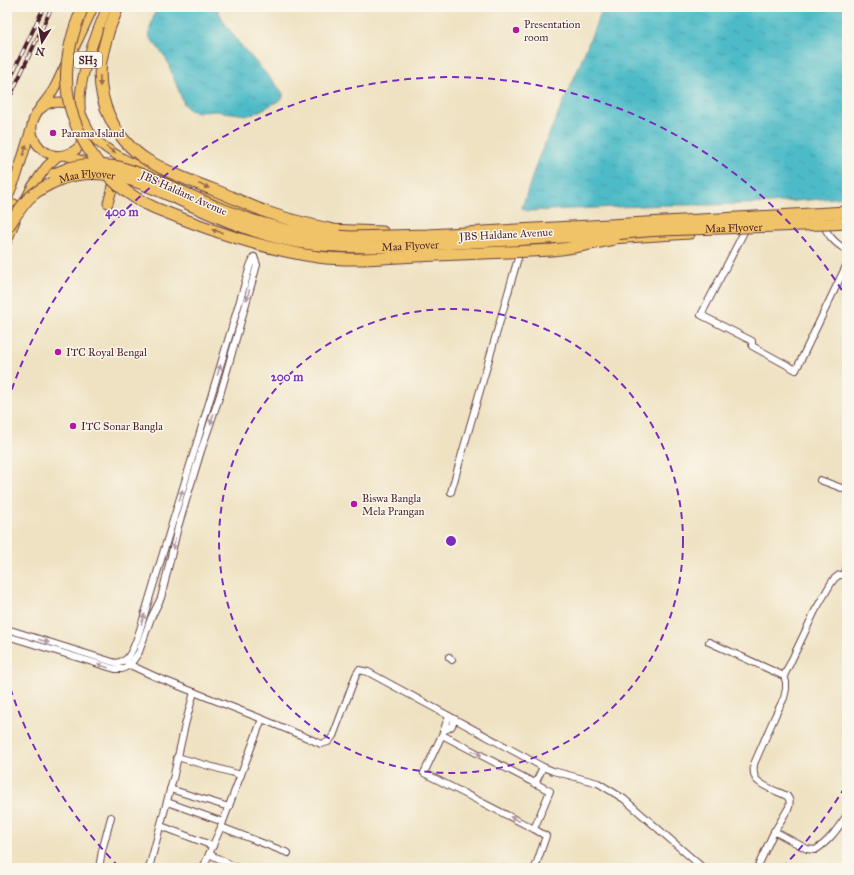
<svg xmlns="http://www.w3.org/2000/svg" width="854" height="875" font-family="'IM FELL Great Primer',serif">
<defs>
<pattern id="water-ripples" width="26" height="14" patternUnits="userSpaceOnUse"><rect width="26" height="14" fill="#4ebbc7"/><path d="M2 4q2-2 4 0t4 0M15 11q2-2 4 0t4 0" fill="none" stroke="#4397a2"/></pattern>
</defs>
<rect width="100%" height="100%" fill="#fbf7ec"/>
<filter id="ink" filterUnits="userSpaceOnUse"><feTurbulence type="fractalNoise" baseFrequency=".025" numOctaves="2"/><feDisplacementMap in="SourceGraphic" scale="8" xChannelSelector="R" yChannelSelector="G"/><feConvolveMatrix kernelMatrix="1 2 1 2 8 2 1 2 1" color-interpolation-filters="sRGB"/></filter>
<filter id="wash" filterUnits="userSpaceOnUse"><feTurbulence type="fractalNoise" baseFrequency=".012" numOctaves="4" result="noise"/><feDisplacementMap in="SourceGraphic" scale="16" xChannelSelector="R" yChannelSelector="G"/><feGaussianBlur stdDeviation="0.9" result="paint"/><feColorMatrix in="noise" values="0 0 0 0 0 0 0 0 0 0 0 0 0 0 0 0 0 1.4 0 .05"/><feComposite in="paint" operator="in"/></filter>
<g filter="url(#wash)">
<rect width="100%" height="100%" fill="#efe2c2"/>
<!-- water -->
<g fill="url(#water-ripples)" stroke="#4c6d79">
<path d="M157 7H216L224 22 238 42 283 93V97L282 99 254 114 248 115 215 111 198 112 189 110 184 104 166 58 160 50 150 38 149 34 150 28Z"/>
<path d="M603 7H847V197L769 203 711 205H662L527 211 522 208 538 159 576 74Z"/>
</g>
</g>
<g filter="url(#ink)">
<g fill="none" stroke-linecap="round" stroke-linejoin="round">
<!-- street casing -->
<g stroke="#633c42" stroke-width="8">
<g id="street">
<path d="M824 222C824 233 837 245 847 250"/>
<path d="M744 232 701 315 752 341V346L796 370 847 264"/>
<path d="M820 480 847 490"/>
<path d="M451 492 518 258"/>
<path d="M847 538V539"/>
<path d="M844 575 847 567"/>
<path d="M7 629 116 663C119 662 123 661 125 660 134 654 141 626 144 616 179 499 216 383 250 266L254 257"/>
<path d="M7 636 115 669H122L130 665 139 652 151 618 161 598 178 527 201 451 220 395 257 265 254 257"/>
<path d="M709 642 784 676"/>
<path d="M449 657 452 660"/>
<path d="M125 660 130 665 156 677 262 719 310 739 321 744 328 742 333 736 356 675 359 670 368 672 543 767 553 771 598 783 624 799 703 868"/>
<path d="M445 730 451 727 455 720"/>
<path d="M442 735 550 791 534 829 424 773 442 735C445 728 445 724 449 717"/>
<path d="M177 757 241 775"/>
<path d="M535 784 543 767"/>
<path d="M170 789 229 807"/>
<path d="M167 802 223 822"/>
<path d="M161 826 213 846"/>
<path d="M221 827 288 853"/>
<path d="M534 829 546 836 535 868"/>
<path d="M774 831 807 849 815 850C829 842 838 828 847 815"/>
<path d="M209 854 238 868"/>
<path d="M99 868 102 851 111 817"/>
<path d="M149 868 173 779 185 725 194 692"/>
<path d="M203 868 221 827 262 719"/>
<path d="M501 868H502"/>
<path d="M757 868 773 834 789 807C790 802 790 800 787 796 781 793 775 791 769 788 757 782 752 779 754 764L775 716 784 698 786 689V682L784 676 815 611 830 585 834 579 839 575H847"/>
</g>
</g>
<!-- primary casing -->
<g stroke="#633c42" stroke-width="11">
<g id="primary">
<path d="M39 110C42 108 44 106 47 104 51 102 57 102 61 102 88 105 95 142 70 153 65 155 59 157 53 155 40 152 30 138 32 125 34 112 45 103 52 92 57 84 60 76 64 68 74 48 84 28 93 7"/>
<path d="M81 113C75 85 96 34 107 7"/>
<path d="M85 122C86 125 87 128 89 131 101 152 148 171 171 181"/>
<path d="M65 155 91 164"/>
<path d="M204 196C230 207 257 218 285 223"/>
<path d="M7 199 17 175 31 129"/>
<path d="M26 199 32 187 47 166 58 156"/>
<path d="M108 203 116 176"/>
<path d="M327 229 383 231"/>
<path d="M611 239 690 234"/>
<path d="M7 241 15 221"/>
<path d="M447 249 500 247 580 242"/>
</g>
</g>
<!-- highway casing -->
<g stroke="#633c42" stroke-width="13">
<g id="highway">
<path d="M109 29 118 7"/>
<path d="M7 215 14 205"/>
</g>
</g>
<!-- street -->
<use href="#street" stroke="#fff" stroke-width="6"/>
<!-- primary -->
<use href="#primary" stroke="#f0c369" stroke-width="9"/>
<!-- highway -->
<use href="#highway" stroke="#f0c369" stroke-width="11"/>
<!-- rail casing -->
<g stroke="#4a1f2b" stroke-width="4">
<g id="rail">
<path d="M7 85 44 7"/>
<path d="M7 103 52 7"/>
</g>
</g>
<!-- rail -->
<use href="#rail" stroke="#fbf7ec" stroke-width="2.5" stroke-dasharray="8" stroke-linecap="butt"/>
<!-- highway-bridge casing -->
<g stroke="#633c42" stroke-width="13" stroke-linecap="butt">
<g id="highway-bridge">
<path d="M83 7C61 58 59 102 89 150 105 176 127 196 155 208 207 229 262 249 318 257 350 261 383 258 415 256 461 254 506 252 552 250 573 248 593 244 614 239"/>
<path d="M109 29C106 40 103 50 101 61 96 100 114 139 147 160 169 173 193 182 217 191 232 197 248 205 264 211 287 220 311 225 334 230"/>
<path d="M54 174 69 168 84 165H96L119 167 135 172 160 182 216 207 251 220 286 230 311 234 350 237 428 235 847 212"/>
<path id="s1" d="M7 228C14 218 20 208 28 199 37 190 49 184 61 179 108 162 153 188 195 207 226 221 265 237 298 242 340 249 384 247 426 245 455 243 484 241 513 240 541 238 569 237 597 235 619 234 641 231 663 230 724 228 786 226 847 223"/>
</g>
</g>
<!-- highway-bridge -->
<use href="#highway-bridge" stroke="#f0c369" stroke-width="11"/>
</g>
<!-- one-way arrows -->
<defs><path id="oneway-solid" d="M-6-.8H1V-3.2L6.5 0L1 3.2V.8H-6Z"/></defs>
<g fill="#956947">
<use href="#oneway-solid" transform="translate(100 81) rotate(89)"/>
<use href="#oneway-solid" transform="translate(25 150) rotate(-74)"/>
<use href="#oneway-solid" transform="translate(111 150) rotate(34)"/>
<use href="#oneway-solid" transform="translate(204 186) rotate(22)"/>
<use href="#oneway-solid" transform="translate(217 231) rotate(-160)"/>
</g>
<g fill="#ae9aa0">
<use href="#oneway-solid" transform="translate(248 295) rotate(106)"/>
<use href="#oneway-solid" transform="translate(219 370) rotate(-72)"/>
<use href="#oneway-solid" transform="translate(212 419) rotate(108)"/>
<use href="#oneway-solid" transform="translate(181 495) rotate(-73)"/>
<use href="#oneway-solid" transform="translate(174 544) rotate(103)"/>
<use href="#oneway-solid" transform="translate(143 619) rotate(-72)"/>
<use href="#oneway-solid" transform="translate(44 641) rotate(17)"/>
<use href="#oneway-solid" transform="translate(103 666) rotate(-163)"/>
<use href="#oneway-solid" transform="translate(477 753) rotate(28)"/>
<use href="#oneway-solid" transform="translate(515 819) rotate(-153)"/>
</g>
</g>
<!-- distance rings -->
<g fill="none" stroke="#7b2cbf" stroke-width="2" stroke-dasharray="7 5">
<circle cx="451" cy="541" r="232"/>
<path d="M845 787A465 465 0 0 1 783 867M119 867A465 465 0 0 1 8 681M8 401A465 465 0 0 1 845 295"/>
</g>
<!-- markers -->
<g fill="#b5179e" stroke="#fbf7ec" stroke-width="1.5">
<circle cx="516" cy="30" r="4"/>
<circle cx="53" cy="133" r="4"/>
<circle cx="58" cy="352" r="4"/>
<circle cx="73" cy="426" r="4"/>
<circle cx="354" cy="504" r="4"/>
</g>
<g text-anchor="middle" stroke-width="3" stroke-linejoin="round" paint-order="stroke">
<!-- shield labels -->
<rect fill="#fbf7ec" stroke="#7f6065" stroke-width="1" x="74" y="52" width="28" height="16" rx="3"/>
<g font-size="10" font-weight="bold" fill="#4a1f2b">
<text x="88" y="64">SH3</text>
</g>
<!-- poi labels -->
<g font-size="11" fill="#4a1f2b" stroke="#fbf7ec" text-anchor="start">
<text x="524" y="28">Presentation<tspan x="524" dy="13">room</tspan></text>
<text x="61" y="137">Parama Island</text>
<text x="66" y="356">ITC Royal Bengal</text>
<text x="81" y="430">ITC Sonar Bangla</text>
<text x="362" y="502">Biswa Bangla<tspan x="362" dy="13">Mela Prangan</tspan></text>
</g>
<!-- street labels -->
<g font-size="11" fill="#4a1f2b" stroke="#fbf7ec">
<text dy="4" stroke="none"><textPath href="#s1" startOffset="101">Maa Flyover</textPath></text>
<text transform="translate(184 193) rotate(24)" y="4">JBS Haldane Avenue</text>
<text dy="4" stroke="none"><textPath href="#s1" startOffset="761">Maa Flyover</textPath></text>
<text transform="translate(506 234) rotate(-3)" y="4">JBS Haldane Avenue</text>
<text dy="4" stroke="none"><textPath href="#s1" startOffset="437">Maa Flyover</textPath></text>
</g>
</g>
<circle cx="451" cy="541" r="6" fill="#7b2cbf" stroke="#fbf7ec" stroke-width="2"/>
<g font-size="12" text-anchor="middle" font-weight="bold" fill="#7b2cbf" stroke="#fbf7ec" stroke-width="3" stroke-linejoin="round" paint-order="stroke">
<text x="122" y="216">400 m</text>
<text x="287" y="381">200 m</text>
</g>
<!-- margin -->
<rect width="854" height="875" fill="none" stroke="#fbf7ec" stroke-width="24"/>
<!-- north arrow -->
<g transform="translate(42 42) rotate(191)" stroke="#fbf7ec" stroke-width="3" paint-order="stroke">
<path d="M0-3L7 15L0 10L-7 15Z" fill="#4a1f2b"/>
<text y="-6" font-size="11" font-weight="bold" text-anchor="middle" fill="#4a1f2b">N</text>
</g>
</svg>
